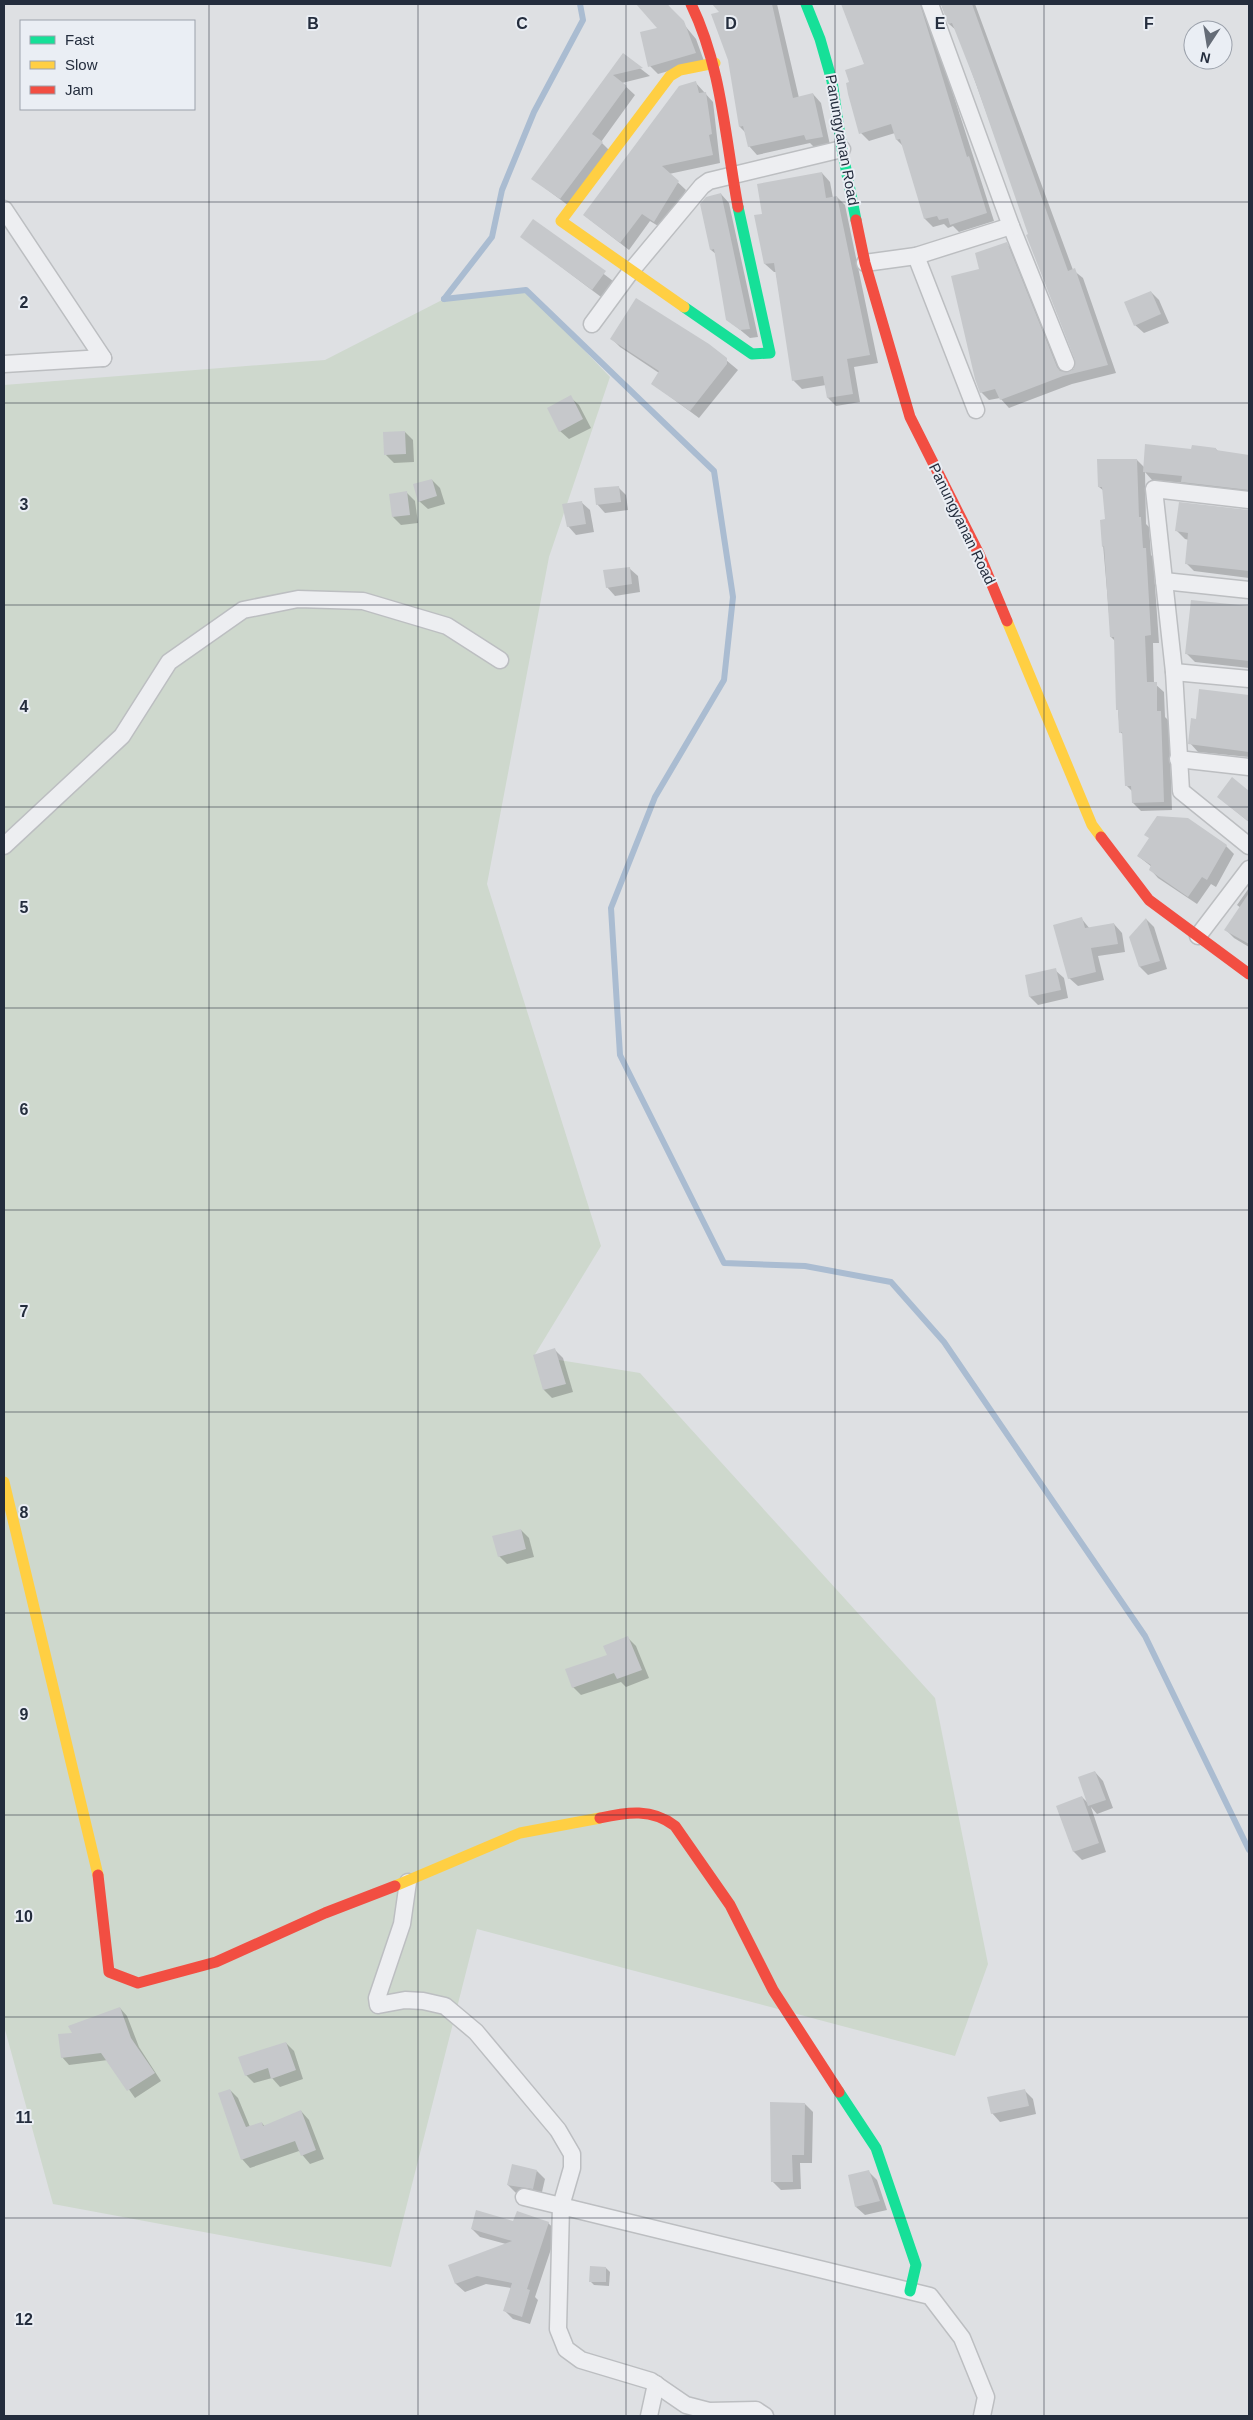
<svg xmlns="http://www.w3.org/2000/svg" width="1253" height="2420" font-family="Helvetica,sans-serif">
<rect width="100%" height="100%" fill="#dee0e3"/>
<!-- green -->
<path fill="#ced8cd" d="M526 290 610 377 549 557 487 884 601 1246 534 1356 640 1373 935 1698 988 1964 955 2056 477 1929 391 2267 53 2204 4 2026V385L325 360 444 299Z"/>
<!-- shadow -->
<g fill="#0003">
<path d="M638 4H667L696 39 704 61 658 74 650 66 659 28Z"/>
<path d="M714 4H777L799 98 813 94 821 103 830 145 815 148 810 143 757 155 749 146 746 133 740 127 722 13Z"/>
<path d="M842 4H933L928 16 994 221 959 232 953 226 948 228 944 224 933 227 925 219 903 146 897 140 895 133 869 141 861 133 851 83 865 65Z"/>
<path d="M941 4H975L1073 270 1083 278 1116 373 1072 384 1009 408 1000 398 989 400 981 392V270L1006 243 1014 252 1063 373 1070 374 1077 364 957 31 949 24Z"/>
<path d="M623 55 650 76 622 83 635 95 601 142 610 151 569 206 533 179Z"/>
<path d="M695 82 713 102 720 163 669 174 686 190 663 229 650 221 629 250 584 215Z"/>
<path d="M822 173 830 182 833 198 837 197 845 205 878 363 854 367 860 402 836 406 828 398 826 385 802 389 793 380 776 272H774L765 264 763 215Z"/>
<path d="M721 194 729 203 758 337 750 338 727 319 716 254 711 250Z"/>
<path d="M534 221 613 281 601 297 522 237Z"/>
<path d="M1151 292 1159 300 1169 323 1144 333 1135 325Z"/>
<path d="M612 339 708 345 738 370 699 418 653 384 659 373 620 347Z"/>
<path d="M570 397 579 405 591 428 569 439 560 431Z"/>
<path d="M405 432 413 440 414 462 394 463 386 455Z"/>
<path d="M1216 449 1219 452 1249 456V497L1191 490 1184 483 1152 480 1145 472 1146 524 1149 527 1151 555 1153 557 1159 643H1153L1154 683 1164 692 1165 717 1169 721 1172 810 1141 811 1133 803 1132 791 1126 785 1124 735 1120 732 1118 710 1115 641 1111 637 1101 521 1106 520 1104 491 1099 487 1137 460 1144 467 1192 450Z"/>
<path d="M432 480 440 488 445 504 428 509 419 501Z"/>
<path d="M618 487 626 495 628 510 605 513 597 504Z"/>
<path d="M407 493 415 501 418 523 401 525 393 517Z"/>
<path d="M581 502 590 510 594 532 576 535 568 526Z"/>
<path d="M1249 511V578L1194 571 1186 563 1189 540 1185 539 1177 531Z"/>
<path d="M629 568 638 576 640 592 615 596 607 587Z"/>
<path d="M1192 601 1249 607V668L1195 662 1186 653Z"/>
<path d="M1200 691 1249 696V757L1198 752 1190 743 1197 720Z"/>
<path d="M1232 779 1249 792V822L1218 797Z"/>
<path d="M1226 846 1234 854 1216 887 1211 884 1197 904 1158 878 1150 869 1152 867 1138 856Z"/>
<path d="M1249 888V947L1234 938 1226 930 1241 908 1237 905Z"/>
<path d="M1081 918 1090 929 1114 924 1122 933 1125 952 1098 956 1104 980 1078 986 1069 978Z"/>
<path d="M1146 919 1154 927 1167 969 1148 975 1140 967Z"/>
<path d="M1055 970 1064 978 1068 998 1038 1005 1030 997 1026 976Z"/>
<path d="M555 1350 563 1358 573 1392 552 1398 544 1390 534 1356Z"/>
<path d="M521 1530 529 1538 534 1557 507 1564 499 1556Z"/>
<path d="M628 1638 636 1646 649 1678 626 1687 621 1682 581 1695 573 1687Z"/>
<path d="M1095 1772 1103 1781 1113 1808 1097 1814 1091 1807 1106 1852 1082 1860 1074 1852 1057 1807 1082 1797 1089 1804Z"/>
<path d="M120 2008 127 2016 139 2047 161 2081 135 2098 108 2060 69 2065 62 2057 74 2034Z"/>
<path d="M286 2043 294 2051 303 2079 280 2087 272 2078 254 2083 246 2075Z"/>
<path d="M230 2090 238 2098 250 2127 262 2123 265 2127 301 2111 309 2120 324 2159 310 2164 299 2151 250 2168 242 2159Z"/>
<path d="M1024 2090 1033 2099 1036 2114 1000 2122 992 2113Z"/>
<path d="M805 2104 813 2112 812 2163H800L801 2189 781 2190 772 2181Z"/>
<path d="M537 2171 545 2179 541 2196 516 2193 508 2185Z"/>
<path d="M869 2172 877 2180 887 2210 865 2215 856 2207Z"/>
<path d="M514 2223H548L557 2231 535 2297 538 2300 530 2324 513 2319 504 2310 511 2288 486 2284 465 2292 456 2284 449 2266 506 2244 480 2237 472 2229Z"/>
<path d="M606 2268 610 2272 609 2286 594 2285 590 2281Z"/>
</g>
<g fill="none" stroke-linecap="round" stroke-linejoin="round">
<!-- stream -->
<g stroke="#aabcd1" stroke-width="6">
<path d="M444 299 526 290 714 471 733 597 724 680 655 797 611 908 620 1055 724 1263 805 1266 891 1282 944 1342 1145 1636 1249 1850"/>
<path d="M444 299 492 237 502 190 534 112 583 20 580 4"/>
</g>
</g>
<!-- building -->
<g fill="#c6c8cb">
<path d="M636 4H667L684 21 696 53 648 67 640 32 657 28Z"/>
<path d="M712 4H772L793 98 813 93 823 137 806 140 804 135 748 147 743 126 739 127 728 60 711 14 719 12Z"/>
<path d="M841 4H920L967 157 969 156 987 213 950 225 948 218 939 220 937 216 924 219 900 139 896 140 891 124 859 134 848 94 846 83 849 82 845 70 864 64Z"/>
<path d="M941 4H972L1068 271 1075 268 1108 365 1063 376 1000 400 995 389 980 393 975 379 951 276 979 269 975 253 1007 242 1057 367 1060 371 1069 372 1074 369 1075 360 1026 235 1028 234 976 84 952 23 948 24Z"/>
<path d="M623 53 643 68 613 75 627 86 592 134 603 142 560 199 531 179Z"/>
<path d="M696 81 699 93 706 92 712 134 709 135 713 155 662 166 679 181 654 222 642 214 620 243 583 215 679 86Z"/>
<path d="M822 172 826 198 837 196 870 355 847 359 853 394 827 398 823 376 792 381 774 263 764 264 754 215 762 214 757 184Z"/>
<path d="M721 193 732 244 750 329 740 330 726 320 714 249 710 250 700 204 706 197Z"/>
<path d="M533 219 606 271 592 290 520 237Z"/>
<path d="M1151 291 1161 314 1134 326 1124 302Z"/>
<path d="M636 298 709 344 727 358V364L690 411 651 384 659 371 610 339Z"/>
<path d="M571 395 583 419 559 432 547 408Z"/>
<path d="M405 431 406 454 384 455 383 432Z"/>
<path d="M1145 444 1191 449 1192 445 1216 448V450L1249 455V490L1181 482 1182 476 1143 472Z"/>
<path d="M1097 459H1137L1139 517H1141L1143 548H1146L1151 635 1145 636 1147 682H1157V711H1161L1164 802 1132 803 1131 786H1125L1122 732 1119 733 1118 710H1116L1114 637H1110L1104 546 1102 547 1100 520 1105 519 1102 487H1098Z"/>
<path d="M432 479 437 496 418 502 413 484Z"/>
<path d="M619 486 621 502 596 505 594 488Z"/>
<path d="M407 491 410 515 392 517 389 494Z"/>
<path d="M582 501 586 524 567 527 562 504Z"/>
<path d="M1179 502 1249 510V571L1185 564 1188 533 1175 531Z"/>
<path d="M630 567 632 584 606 588 603 570Z"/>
<path d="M1191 600 1249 606V661L1185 654Z"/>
<path d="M1199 689 1249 695V752L1188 744 1191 718 1196 719Z"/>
<path d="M1232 777 1249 791V822L1217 797Z"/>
<path d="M1157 816 1188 818 1227 845 1207 880 1202 877 1188 897 1149 870 1151 865 1137 856 1149 838 1144 835Z"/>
<path d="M1249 893V944L1224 930Z"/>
<path d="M1082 917 1085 928 1114 923 1118 944 1091 948 1096 972 1068 979 1053 925Z"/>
<path d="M1146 918 1160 961 1139 967 1129 937Z"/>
<path d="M1056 968 1061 990 1029 997 1025 975Z"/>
<path d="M555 1348 566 1384 543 1390 533 1355Z"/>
<path d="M521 1529 526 1549 498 1557 492 1536Z"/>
<path d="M628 1636 642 1670 617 1679 614 1673 572 1688 565 1669 607 1655 603 1646Z"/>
<path d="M1095 1771 1106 1800 1088 1806 1078 1777Z"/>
<path d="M1082 1796 1099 1843 1073 1852 1056 1806Z"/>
<path d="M120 2007 131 2038 155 2073 127 2091 101 2053 61 2058 58 2034 72 2033 68 2026Z"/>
<path d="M286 2042 296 2070 271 2079 268 2068 245 2076 238 2057Z"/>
<path d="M230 2089 246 2127 262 2122 263 2126 301 2110 316 2150 301 2156 295 2141 241 2160 218 2093Z"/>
<path d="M1025 2089 1029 2106 991 2114 987 2097Z"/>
<path d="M770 2102 805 2103 804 2155H792L793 2182H771Z"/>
<path d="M512 2164 537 2170 533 2189 507 2185Z"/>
<path d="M869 2170 880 2201 855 2207 848 2175Z"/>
<path d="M476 2210 513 2221 517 2211 549 2222 527 2289 530 2290 522 2317 503 2311 512 2283 477 2276 455 2284 448 2265 512 2241 471 2229Z"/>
<path d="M590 2266 606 2267V2282H589Z"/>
</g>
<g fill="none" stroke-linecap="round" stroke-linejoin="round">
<!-- street casing -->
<g stroke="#bcbec1" stroke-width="19">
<g id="street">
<path d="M930 4 1011 226 1066 363"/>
<path d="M4 209 103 358"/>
<path d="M916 256 976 410"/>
<path d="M865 263 916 256 1011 226"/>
<path d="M592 324 631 271 702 186 709 181 842 149"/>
<path d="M4 364 103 358"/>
<path d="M1249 500 1154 489 1174 672 1181 791 1249 846"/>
<path d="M1164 581 1249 590"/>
<path d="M1174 672 1249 679"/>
<path d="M1178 759 1249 767"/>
<path d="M4 846 122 736 169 662 243 610 298 599 363 601 447 626 500 660"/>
<path d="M1198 936 1249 869"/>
<path d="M408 1882 402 1924 377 1998 378 2005 405 2000 423 2001 445 2006 476 2032 558 2130 572 2154V2168L561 2206 558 2329 566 2349 581 2360 651 2381 686 2405 709 2411 756 2410 765 2416"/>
<path d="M524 2197 930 2296 962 2338 986 2397 982 2416"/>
<path d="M649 2416 656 2384"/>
</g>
</g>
<!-- street -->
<use href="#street" stroke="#edeef1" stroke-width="16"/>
<!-- fast -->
<g stroke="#16e098" stroke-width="11">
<path d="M806 4 820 39 832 81 842 149 856 220"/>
<path d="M684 307 752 354 770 353 738 207"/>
<path d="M839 2092 876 2148 916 2265 910 2291"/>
</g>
<!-- slow -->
<g stroke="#ffcf43" stroke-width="11">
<path d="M684 307 561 221 670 76 680 70 715 63"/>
<path d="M1007 621 1092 825 1101 837"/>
<path d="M4 1482 98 1875"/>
<path d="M395 1886 520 1833 600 1818"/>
</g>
<!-- jam -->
<g stroke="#f24e42" stroke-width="11">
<path d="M691 4C722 68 725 138 738 207"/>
<path d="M856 220 865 263 910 417 980 556 1007 621"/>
<path d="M1101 837 1149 900 1249 974"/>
<path d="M600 1818C627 1812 652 1808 675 1826L730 1905 773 1990 839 2092"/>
<path d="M98 1875 109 1972 138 1983 216 1962 325 1913 395 1886"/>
</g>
</g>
<!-- grid -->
<path fill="none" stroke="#242d3d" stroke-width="1" stroke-opacity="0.55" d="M209 4V2416M418 4V2416M626 4V2416M835 4V2416M1044 4V2416M4 202H1249M4 403H1249M4 605H1249M4 807H1249M4 1008H1249M4 1210H1249M4 1412H1249M4 1613H1249M4 1815H1249M4 2017H1249M4 2218H1249"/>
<g text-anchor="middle" stroke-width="4" stroke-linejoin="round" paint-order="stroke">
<!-- street labels -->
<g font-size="15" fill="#242d3d" stroke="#eaeef4">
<text transform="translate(842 140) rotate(80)" y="5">Panungyanan Road</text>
<text transform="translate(962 524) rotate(64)" y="5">Panungyanan Road</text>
</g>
</g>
<g font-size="16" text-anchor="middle" font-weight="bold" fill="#242d3d" stroke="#eaeef4" stroke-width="4" stroke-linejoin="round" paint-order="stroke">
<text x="313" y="29">B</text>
<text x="522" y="29">C</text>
<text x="731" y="29">D</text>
<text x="940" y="29">E</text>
<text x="1149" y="29">F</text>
<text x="24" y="308">2</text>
<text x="24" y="510">3</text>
<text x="24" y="712">4</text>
<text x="24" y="913">5</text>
<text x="24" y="1115">6</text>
<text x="24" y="1317">7</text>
<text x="24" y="1518">8</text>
<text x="24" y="1720">9</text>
<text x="24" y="1922">10</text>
<text x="24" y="2123">11</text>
<text x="24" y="2325">12</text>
</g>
<!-- border -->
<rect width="1253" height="2420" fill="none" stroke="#242d3d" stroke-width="10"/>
<!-- legend -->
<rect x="20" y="20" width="175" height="90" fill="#eaeef4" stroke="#9ba1ab"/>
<rect x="30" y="36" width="25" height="8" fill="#16e098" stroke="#9ba1ab"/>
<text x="65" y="45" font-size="15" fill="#242d3d">Fast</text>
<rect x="30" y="61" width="25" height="8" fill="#ffcf43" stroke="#9ba1ab"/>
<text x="65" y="70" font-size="15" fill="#242d3d">Slow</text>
<rect x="30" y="86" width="25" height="8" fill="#f24e42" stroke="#9ba1ab"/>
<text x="65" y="95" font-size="15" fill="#242d3d">Jam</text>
<!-- north arrow -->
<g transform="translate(1208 45) rotate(192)"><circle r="24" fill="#eaeef4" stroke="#9ba1ab"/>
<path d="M0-4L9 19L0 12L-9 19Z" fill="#656c77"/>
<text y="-8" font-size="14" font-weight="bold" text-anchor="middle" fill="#242d3d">N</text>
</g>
</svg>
